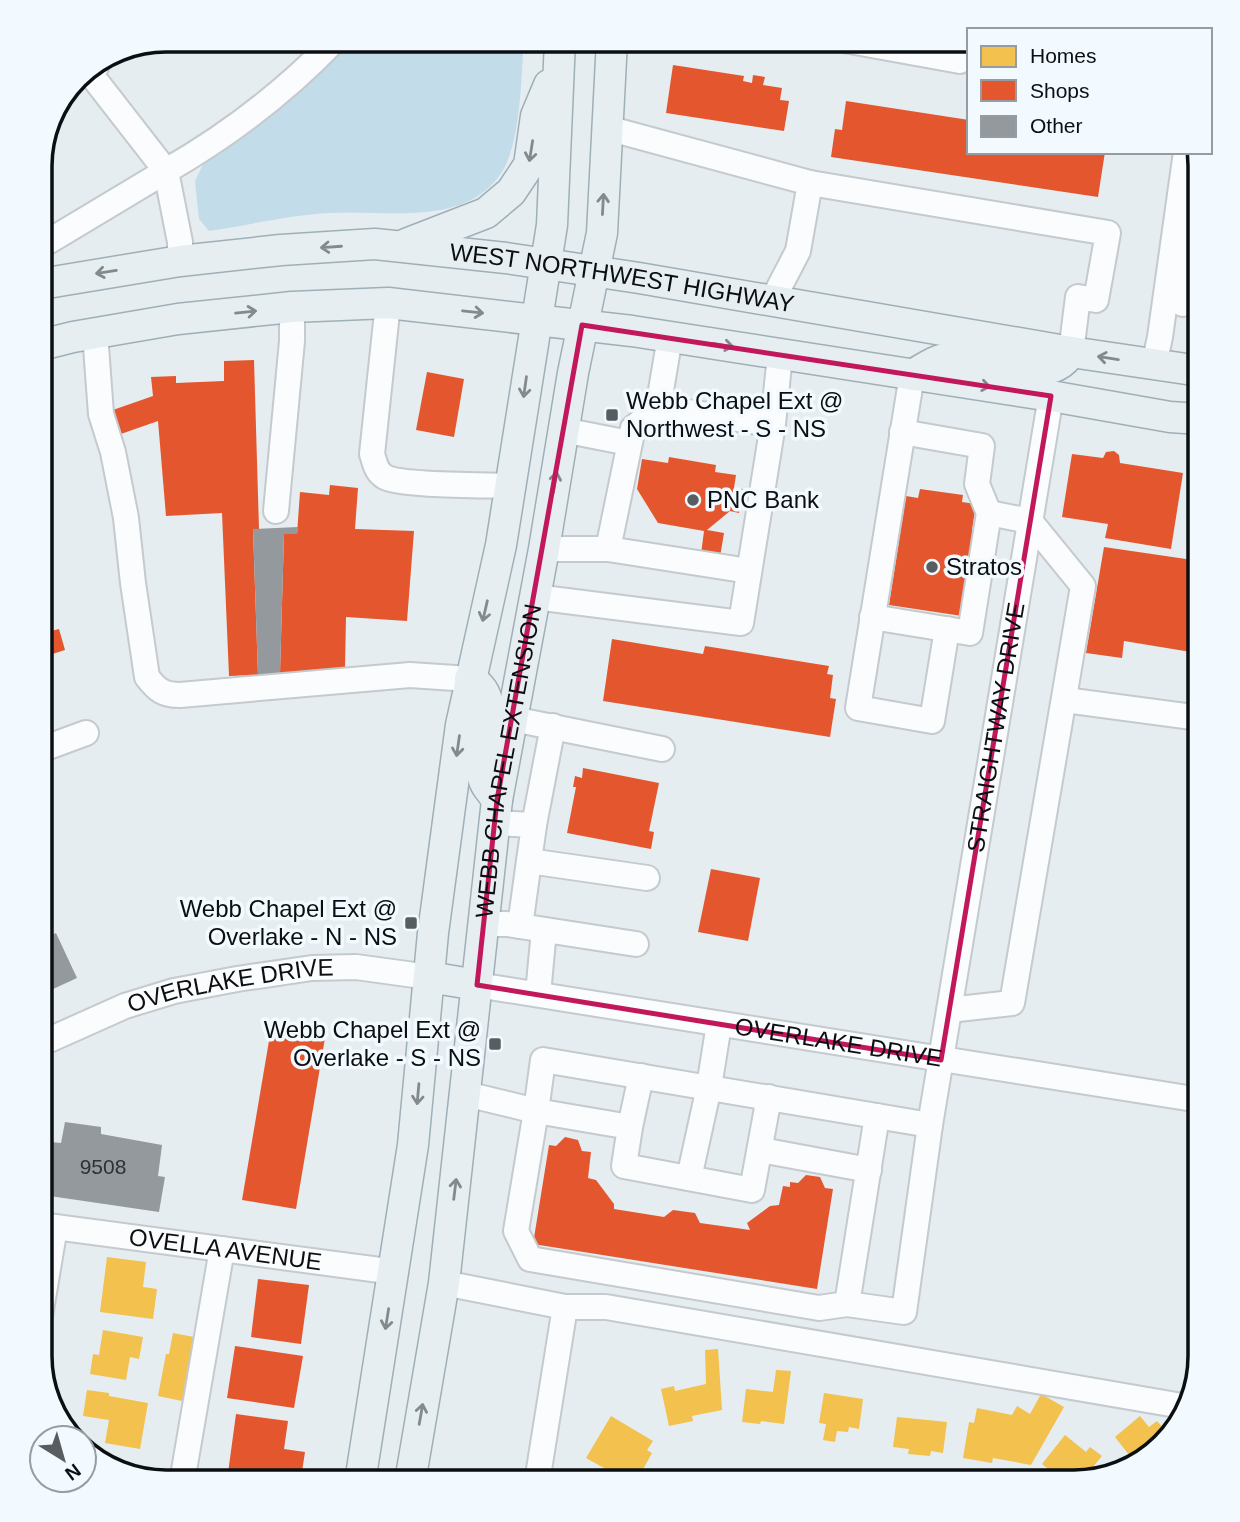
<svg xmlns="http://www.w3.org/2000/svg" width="1240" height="1522" font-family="Arial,sans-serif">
<rect width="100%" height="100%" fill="#e5edf1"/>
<!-- green -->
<path fill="#c2dcea" d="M351 40H524C521 77 521 146 500 175 461 228 387 209 330 213 290 215 249 225 209 231L199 219 195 181 204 162 295 93Z"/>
<!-- homes -->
<g fill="#f2c14e">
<path d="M107 1257 146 1262 143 1287 157 1289 153 1319 100 1312Z"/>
<path d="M103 1330 143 1337 139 1359 130 1357 126 1380 90 1374 93 1354 99 1355Z"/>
<path d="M173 1333 194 1337 182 1401 158 1396 166 1354H169Z"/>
<path d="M718 1349 722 1410 692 1416 693 1421 669 1426 661 1389 674 1386 675 1391 706 1384 705 1350Z"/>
<path d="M776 1370 791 1371 784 1424 761 1421 760 1424 742 1422 746 1389 773 1392Z"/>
<path d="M87 1390 109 1393V1396L148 1403 140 1449 105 1443 109 1420 83 1416Z"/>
<path d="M824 1393 863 1399 859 1429 849 1427 848 1432 837 1431 835 1442 823 1440 826 1424 819 1423Z"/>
<path d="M1041 1394 1064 1407 1031 1465 993 1458 992 1463 963 1458 969 1422 974 1423 977 1408 1012 1415 1017 1406 1030 1414Z"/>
<path d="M611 1416 653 1441 647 1450 652 1453 642 1471 637 1468 629 1482 586 1458Z"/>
<path d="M1140 1416 1149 1427 1157 1421 1167 1432 1133 1460 1115 1437Z"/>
<path d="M897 1417 947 1422 943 1453 931 1451 930 1456 908 1454 909 1449 893 1447Z"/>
<path d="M1065 1435 1086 1452 1090 1447 1102 1456 1083 1479 1074 1482H1070L1060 1474 1058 1477 1042 1464Z"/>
<path d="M95 1457 115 1461V1465L128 1468 127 1471 103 1465Z"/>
</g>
<!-- shops -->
<g fill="#e4572e">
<path d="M724 40H754L753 46Z"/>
<path d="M673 65 744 76 743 81 752 83 753 75 765 77 763 85 782 88 780 100 789 101 784 131 666 113Z"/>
<path d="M846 101 969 120V152H1105L1098 197 831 157 835 129 842 130Z"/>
<path d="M254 360 259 529H253L258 675 229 676 222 513 166 516 158 421 118 435 110 411 153 396 151 377 176 376V383L224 381V361Z"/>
<path d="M427 372 464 379 454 437 416 430Z"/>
<path d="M1114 451 1119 455 1120 463 1183 473 1171 549 1105 538 1108 524 1062 517 1072 454 1103 458 1106 452Z"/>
<path d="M669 457 716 465 715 472 736 475 734 488 743 489 739 513 730 511 707 530 724 533 720 557 701 554 704 531 658 523 637 489 642 459 668 463Z"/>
<path d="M330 485 358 488 355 529 414 531 407 621 346 617 345 669 280 673 284 534H297L300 492 329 495Z"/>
<path d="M920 489 963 495 962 502 976 504 972 530H976L962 616 889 605 906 496 918 498Z"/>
<path d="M1104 547 1186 559 1200 577V624L1196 623 1191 652 1124 641 1122 658 1086 653Z"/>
<path d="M40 600 51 631 59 629 65 650 40 658Z"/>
<path d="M612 639 703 654 705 646 829 666 827 674 833 675 830 698 836 699 830 737 603 701Z"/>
<path d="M583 768 659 783 649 831 654 832 651 849 567 833 576 787H573L575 776 582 778Z"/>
<path d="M711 869 760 878 748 941 698 932Z"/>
<path d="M271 1029 325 1038 296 1209 242 1200Z"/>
<path d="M565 1137 578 1140 582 1151 591 1152 588 1178 596 1180 614 1204V1209L664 1217 673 1210 695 1213 700 1223 750 1230 747 1223 770 1206 779 1205 783 1186 790 1187V1182L798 1183 806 1175 820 1177 825 1188 833 1189 817 1289 533 1244 549 1145 556 1146Z"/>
<path d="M258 1279 309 1285 301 1344 251 1337Z"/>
<path d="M235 1346 303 1356 294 1408 227 1398Z"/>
<path d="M236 1414 288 1421 284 1449 305 1452 301 1478 292 1477 291 1482 228 1473Z"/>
<path d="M224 1476 250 1480V1482H223Z"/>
</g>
<!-- building -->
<g fill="#94999d">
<path d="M298 527 297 534H284L280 673 258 675 253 529Z"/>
<path d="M56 933 77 978 40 995V940Z"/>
<path d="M65 1122 101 1127V1134L162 1145 158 1176 165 1177 159 1212 43 1195 51 1142 61 1143Z"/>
</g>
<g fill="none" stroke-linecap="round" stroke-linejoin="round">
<!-- minor casing -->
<g stroke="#c4cacd" stroke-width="28">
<g id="minor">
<path d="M844 40 960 61"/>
<path d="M607 128 810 183 1108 233 1096 300 1078 297 1071 352"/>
<path d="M41 246 166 171 89 72 96 67"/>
<path d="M180 261V242L166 171C227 136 286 91 335 40"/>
<path d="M772 301 798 251 810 183"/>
<path d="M388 303 372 454C375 463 376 472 385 477 401 486 487 485 511 486"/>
<path d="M1183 304 1200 196"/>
<path d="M95 333 101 414 113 452 126 518 133 583 147 677C157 690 163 695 180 695L410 675 470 679"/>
<path d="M670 337 658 408 633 428 608 549 749 571"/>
<path d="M1154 365 1160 337 1186 152"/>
<path d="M912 375 858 708 932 721 947 629"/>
<path d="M658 408 773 424"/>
<path d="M563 430 629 443"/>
<path d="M902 432 982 446 977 484 989 513 1030 521 1083 586 1012 1003 949 1010"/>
<path d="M276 511 292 341V307"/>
<path d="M544 549H608"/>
<path d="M535 597 741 623 773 424 780 355"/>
<path d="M872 617 970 633 989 513"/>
<path d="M1065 700 1200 718"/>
<path d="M513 719 662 749"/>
<path d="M40 750 86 733"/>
<path d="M495 823 534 825 529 861 647 878"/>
<path d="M534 825 553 726"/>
<path d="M483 924H507L636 944"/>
<path d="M520 926 529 861"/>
<path id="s1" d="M477 985 1200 1100"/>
<path d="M538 994 544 930"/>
<path id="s2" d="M40 1044 125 1006 174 991 237 979 312 968 356 967 429 977"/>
<path id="s3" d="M466 1094 536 1111 543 1060 930 1125 1051 396"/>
<path d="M769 1097 752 1190 624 1166 630 1127 536 1111 516 1231 530 1259 819 1308 847 1304 904 1312 930 1125"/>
<path d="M630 1127 641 1076"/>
<path d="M761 1150 869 1170"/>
<path d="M689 1178 709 1087 719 1024"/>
<path id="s4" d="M40 1225 395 1272"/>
<path d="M444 1283 565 1307 537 1482"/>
<path d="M847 1304 877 1116"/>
<path d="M565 1307H606L1188 1407"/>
<path d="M40 1316 55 1227"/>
<path d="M182 1482 222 1249"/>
</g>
</g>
<!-- major casing -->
<g stroke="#9fafb7" stroke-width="33">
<g id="major">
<path d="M406 244 486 213 511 192 529 165 536 116 549 85"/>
<path id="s5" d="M41 284 180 261 281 250 375 244 506 258 639 278 1071 352 1200 371"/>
<path d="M41 345 73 337 178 319 292 307 388 303 632 331 1051 396 1170 417 1200 419"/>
<path d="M912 375C922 370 936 359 947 359 984 356 1047 391 1071 352"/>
<path d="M470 679C507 701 475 744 483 777 484 785 493 793 497 800"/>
<path d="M429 977 477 985"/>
<path d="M360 1482 413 1145 433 933 461 725 501 545 552 225 560 40"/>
<path id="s6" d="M410 1482 444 1283 497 800 544 549 573 373 602 233 612 40"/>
</g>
</g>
<!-- minor -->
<use href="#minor" stroke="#fbfcfd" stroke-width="24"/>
<!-- major -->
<use href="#major" stroke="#e6eef2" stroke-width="30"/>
</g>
<!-- one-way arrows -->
<defs><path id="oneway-shaft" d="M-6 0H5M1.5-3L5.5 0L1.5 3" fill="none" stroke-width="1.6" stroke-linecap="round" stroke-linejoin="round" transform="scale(1.75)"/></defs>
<g stroke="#838a8d">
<use href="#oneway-shaft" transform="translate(531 151) rotate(99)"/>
<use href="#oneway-shaft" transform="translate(603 204) rotate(-87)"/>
<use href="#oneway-shaft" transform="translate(331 247) rotate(176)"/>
<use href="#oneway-shaft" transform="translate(106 272) rotate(171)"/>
<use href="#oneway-shaft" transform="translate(246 312) rotate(-6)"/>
<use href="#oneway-shaft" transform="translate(473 312) rotate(6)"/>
<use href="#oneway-shaft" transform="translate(723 345) rotate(9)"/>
<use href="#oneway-shaft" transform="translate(1108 358) rotate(-171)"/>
<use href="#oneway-shaft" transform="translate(980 385) rotate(9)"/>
<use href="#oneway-shaft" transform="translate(525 387) rotate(98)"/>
<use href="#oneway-shaft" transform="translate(555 482) rotate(-81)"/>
<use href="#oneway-shaft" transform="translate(485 611) rotate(103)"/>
<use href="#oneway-shaft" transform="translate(458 746) rotate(98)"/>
<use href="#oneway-shaft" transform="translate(418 1094) rotate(95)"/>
<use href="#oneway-shaft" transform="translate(455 1189) rotate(-83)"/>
<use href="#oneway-shaft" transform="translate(387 1319) rotate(99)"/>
<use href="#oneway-shaft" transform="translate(421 1414) rotate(-80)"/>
</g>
<!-- marked area -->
<path fill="none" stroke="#c2185b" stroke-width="5" stroke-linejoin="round" d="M582 325 1051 396 941 1060 477 985 497 800Z"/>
<!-- markers -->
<g fill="#575d60" stroke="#f2faff" stroke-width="2.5">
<rect x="605" y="408" width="14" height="14" rx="3.5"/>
<circle cx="693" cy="500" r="7"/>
<circle cx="932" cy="567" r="7"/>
<rect x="404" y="916" width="14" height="14" rx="3.5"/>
<rect x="488" y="1037" width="14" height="14" rx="3.5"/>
</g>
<g text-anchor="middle" stroke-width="7" stroke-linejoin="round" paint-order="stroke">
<!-- number labels -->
<g font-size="21" fill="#2d3235">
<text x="103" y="1174">9508</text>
</g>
<!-- street labels -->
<g font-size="24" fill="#0b0f12" stroke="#f2faff">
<text dy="8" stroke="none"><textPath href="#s5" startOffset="586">WEST NORTHWEST HIGHWAY</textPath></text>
<text dy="8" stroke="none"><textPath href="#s3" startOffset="919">STRAIGHTWAY DRIVE</textPath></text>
<text dy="8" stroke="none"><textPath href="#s6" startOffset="728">WEBB CHAPEL EXTENSION</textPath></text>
<text dy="8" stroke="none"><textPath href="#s2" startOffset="201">OVERLAKE DRIVE</textPath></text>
<text dy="8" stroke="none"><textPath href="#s1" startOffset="366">OVERLAKE DRIVE</textPath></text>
<text dy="8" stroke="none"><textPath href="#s4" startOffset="187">OVELLA AVENUE</textPath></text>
</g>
<!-- poi labels -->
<g font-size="24" fill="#0b0f12" stroke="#f2faff" text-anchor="start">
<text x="626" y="409">Webb Chapel Ext @<tspan x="626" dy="28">Northwest - S - NS</tspan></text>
<text x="707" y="508">PNC Bank</text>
<text x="946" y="575">Stratos</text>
<text x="397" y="917" text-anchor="end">Webb Chapel Ext @<tspan x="397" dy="28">Overlake - N - NS</tspan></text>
<text x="481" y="1038" text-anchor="end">Webb Chapel Ext @<tspan x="481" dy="28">Overlake - S - NS</tspan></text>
</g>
</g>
<!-- crop -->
<path d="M0 0H1240V1522H0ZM166 52H1074A114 114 0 0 1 1188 166V1356A114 114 0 0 1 1074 1470H166A114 114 0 0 1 52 1356V166A114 114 0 0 1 166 52Z" fill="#f2faff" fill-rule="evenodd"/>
<path fill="none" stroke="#0b0f12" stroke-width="3.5" d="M166 52H1074A114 114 0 0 1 1188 166V1356A114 114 0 0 1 1074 1470H166A114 114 0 0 1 52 1356V166A114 114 0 0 1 166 52Z"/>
<!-- legend -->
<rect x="967" y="28" width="245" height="126" fill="#f2faff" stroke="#969ca0" stroke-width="2"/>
<rect x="981" y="46" width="35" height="21" fill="#f2c14e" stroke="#969ca0" stroke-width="2"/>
<text x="1030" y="63" font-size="21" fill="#0b0f12">Homes</text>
<rect x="981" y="80" width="35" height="21" fill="#e4572e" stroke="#969ca0" stroke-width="2"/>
<text x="1030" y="98" font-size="21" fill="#0b0f12">Shops</text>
<rect x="981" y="116" width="35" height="21" fill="#94999d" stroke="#969ca0" stroke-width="2"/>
<text x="1030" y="133" font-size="21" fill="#0b0f12">Other</text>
<!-- north arrow -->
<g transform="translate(63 1459) rotate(143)"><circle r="33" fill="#f2faff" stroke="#969ca0" stroke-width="2"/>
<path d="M0-5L12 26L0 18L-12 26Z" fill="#575d60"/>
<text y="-10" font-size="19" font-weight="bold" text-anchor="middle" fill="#0b0f12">N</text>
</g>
</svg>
